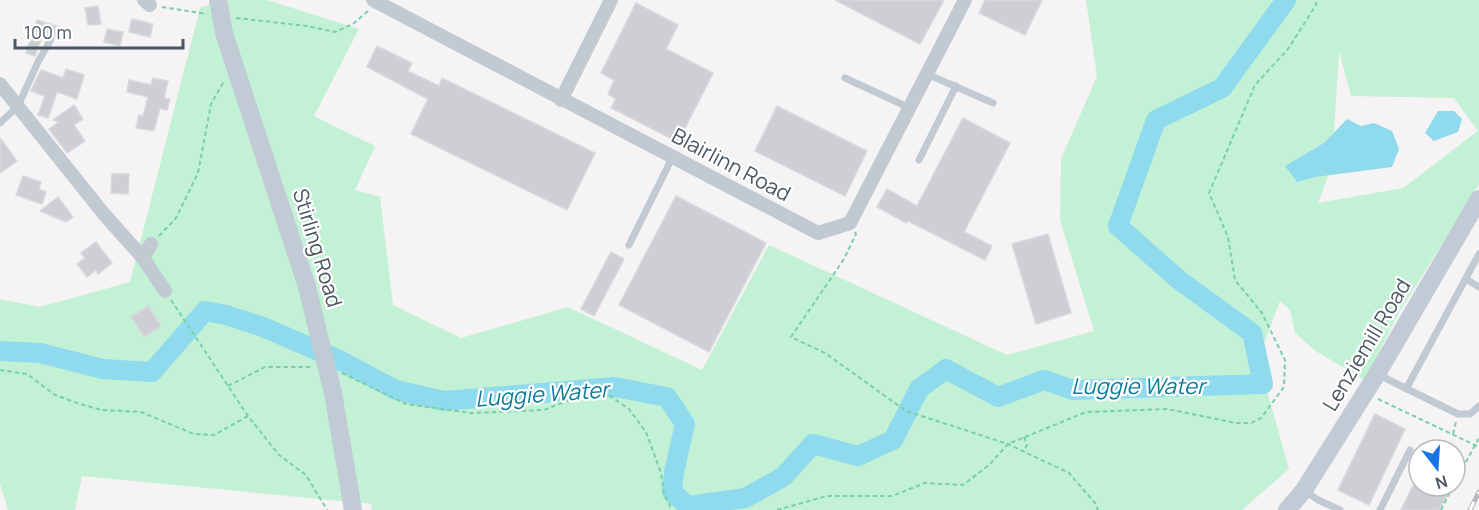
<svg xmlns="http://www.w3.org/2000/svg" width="1479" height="510" font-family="Manrope,sans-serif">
<rect width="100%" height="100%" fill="#f5f3f3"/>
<!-- green -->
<path fill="#c3f1d5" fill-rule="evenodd" d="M221 0H267L359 29 314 116 375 146 355 190 380 197 393 305 461 338 568 307 702 370 769 245 1007 355 1094 331 1060 220 1061 159 1097 76 1086 0H1479V184L1397 316 1365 380 1317 352 1295 333 1290 310 1280 301 1258 359 1289 469 1242 510H372L371 504 82 476 75 510H8L0 484V299L40 307 130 282 200 8ZM1339 51 1351 96 1454 98 1478 131 1403 188 1318 203 1332 166Z"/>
<!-- water -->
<g fill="#90daee">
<path d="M1438 111H1454L1462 119 1458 132 1434 141 1425 133Z"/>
<path d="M1347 119 1361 126 1374 123 1392 131 1399 149 1392 167 1315 177 1297 182 1285 166 1324 143Z"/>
</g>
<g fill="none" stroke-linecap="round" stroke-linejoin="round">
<!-- river -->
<path stroke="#90daee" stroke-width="20" d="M0 351 40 353 103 369 152 372 205 311 226 315 263 327 339 360 396 390 444 401 614 387 667 397 685 424 674 472 672 492 688 506 745 498 783 477 813 444 858 456 893 440 919 389 946 369 998 397 1044 380 1073 390 1263 384 1252 333 1179 280 1118 226 1156 120 1222 88 1286 0"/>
</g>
<!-- building -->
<g fill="#cdcfd5" stroke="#d7d9de" stroke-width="1.5">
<path d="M835 0H944L920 44Z"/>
<path d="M985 0H1042L1025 35 979 13Z"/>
<path d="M636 3 678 25 666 49 713 73 678 142 611 108 616 99 608 94 614 80 601 73Z"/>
<path d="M98 6 101 24 88 25 85 8Z"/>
<path d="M132 19 153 24 150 37 129 32Z"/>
<path d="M37 20 69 30 66 41 56 38 53 34H43L35 56 26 53Z"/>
<path d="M107 29 123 32 120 46 104 42Z"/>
<path d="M377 46 412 63 408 71 439 86 442 78 595 153 567 210 411 134 428 99 367 67Z"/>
<path d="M66 69 84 75 77 99 57 92 48 118 38 115 45 96 31 91 41 70 63 78Z"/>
<path d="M153 78 168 81 164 98 170 99 167 110 160 108 154 131 136 128 139 115 143 116 148 97 127 92 129 80 151 85Z"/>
<path d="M74 105 83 119 74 125 85 141 67 153 49 129 59 122 53 120Z"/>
<path d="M777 106 867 151 845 196 755 151Z"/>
<path d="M963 118 1010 143 964 232 992 246 985 260 908 221 906 223 877 207 887 189 917 206Z"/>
<path d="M0 138 17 161 0 173Z"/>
<path d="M112 174H129L128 194 111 193Z"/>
<path d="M23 176 41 182 39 189 46 192 42 204 16 195Z"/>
<path d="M676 196 766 243 709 352 619 305Z"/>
<path d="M58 197 73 217 66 222 40 211Z"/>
<path d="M1048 234 1071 313 1036 324 1012 244Z"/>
<path d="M96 242 112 263 98 274 96 270 87 277 77 264 85 258 81 253Z"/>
<path d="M611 252 624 259 594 316 581 309Z"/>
<path d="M148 306 161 326 144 337 131 317Z"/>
<path d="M1375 414 1405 429 1369 505 1338 490Z"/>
<path d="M1413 486H1452L1439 510H1401Z"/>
</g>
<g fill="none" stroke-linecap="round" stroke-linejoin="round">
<!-- path -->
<g stroke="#7ad0a6" stroke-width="2" stroke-dasharray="4.5 3" stroke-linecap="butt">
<path d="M162 7 207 14"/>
<path d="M236 18 307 26 335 32 353 24 369 10"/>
<path d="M855 232 856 234 844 259 791 337 825 353 906 411 1008 444 1069 473 1095 503 1098 510"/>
<path d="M159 236 176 218 198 173 211 104 224 81"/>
<path d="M171 300 248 416 279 455 306 475 327 510"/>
<path d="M0 370 27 374 55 395 80 404 102 410 141 412 194 434 214 435 248 416"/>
<path d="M342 373 406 404 471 413 544 410 577 397 610 396 629 409 646 432 661 473 664 494 672 510"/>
<path d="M228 386 265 367H313"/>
<path d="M1378 399 1479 447"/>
<path d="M1453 434 1456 422"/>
<path d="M1024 437 1027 445 1024 450"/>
<path d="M1455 482 1479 438"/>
<path d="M777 510 827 496H892L925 483 963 485 989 465 1008 444 1086 412 1167 409 1236 423H1251L1261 418 1284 387 1285 360 1262 313 1235 280 1228 237 1209 193 1255 85 1288 49 1316 5 1317 0"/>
<path d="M1441 510 1453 486"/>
</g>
<!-- service -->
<g stroke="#c1cad2" stroke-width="7">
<path d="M927 74 993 103"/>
<path d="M845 78 910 108"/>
<path d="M0 123 18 106 38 62 51 39"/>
<path d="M919 160 956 86"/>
<path d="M629 245 672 158"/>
<path d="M1466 279 1479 287"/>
<path d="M1377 374 1458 414H1470L1479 406"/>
<path d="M1406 389 1479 254"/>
<path d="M1304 490 1318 500 1340 510"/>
<path d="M1380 510 1410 450"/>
</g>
<!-- minor -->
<g stroke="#c1cad2" stroke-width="14">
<path d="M144 0 150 5"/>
<path d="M373 0 818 233 850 223 965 0"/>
<path d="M0 84 103 213 143 258 165 291"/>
<path d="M561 100 611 0"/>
<path d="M143 258 151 244"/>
</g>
<!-- secondary -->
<g stroke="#c1cbd6" stroke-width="18">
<path d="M218 0 224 33 307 287"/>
<path d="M333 393 353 510"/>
<path d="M1287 510 1304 490 1377 374 1479 199"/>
</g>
<!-- rail casing -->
<g stroke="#b5b8bd" stroke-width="5">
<path id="rail" d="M1470 510 1479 492"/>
</g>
<!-- rail -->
<use href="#rail" stroke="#fff" stroke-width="3" stroke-dasharray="9" stroke-linecap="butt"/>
<!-- secondary-bridge -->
<path stroke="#c1cbd6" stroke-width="18" d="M307 287 333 393"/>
</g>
<g text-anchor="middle" stroke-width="4.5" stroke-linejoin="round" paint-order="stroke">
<!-- street labels -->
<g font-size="21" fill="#4a5661" stroke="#fff">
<text transform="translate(731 165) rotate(28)" y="7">Blairlinn Road</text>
<text transform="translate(317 248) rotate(73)" y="7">Stirling Road</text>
<text transform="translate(1367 345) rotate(-59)" y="7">Lenziemill Road</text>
</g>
<!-- water labels -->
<g font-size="22" font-style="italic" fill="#0c7c9b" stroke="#fff">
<text x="1138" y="394">Luggie Water</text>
<text transform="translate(542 394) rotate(-4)" y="8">Luggie Water</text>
</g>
</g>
<!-- north arrow -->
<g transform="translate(1437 468) rotate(163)"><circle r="28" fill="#ffffff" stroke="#b7bbc0" stroke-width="1.5"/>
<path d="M0-4.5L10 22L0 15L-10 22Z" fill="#1a73e8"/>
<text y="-9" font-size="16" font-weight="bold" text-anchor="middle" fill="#4a5661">N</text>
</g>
<!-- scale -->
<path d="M15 39v9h168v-9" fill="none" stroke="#4a5661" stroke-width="3"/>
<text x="24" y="39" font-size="18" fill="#4a5661" stroke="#ffffff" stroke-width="4.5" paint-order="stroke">100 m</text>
</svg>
